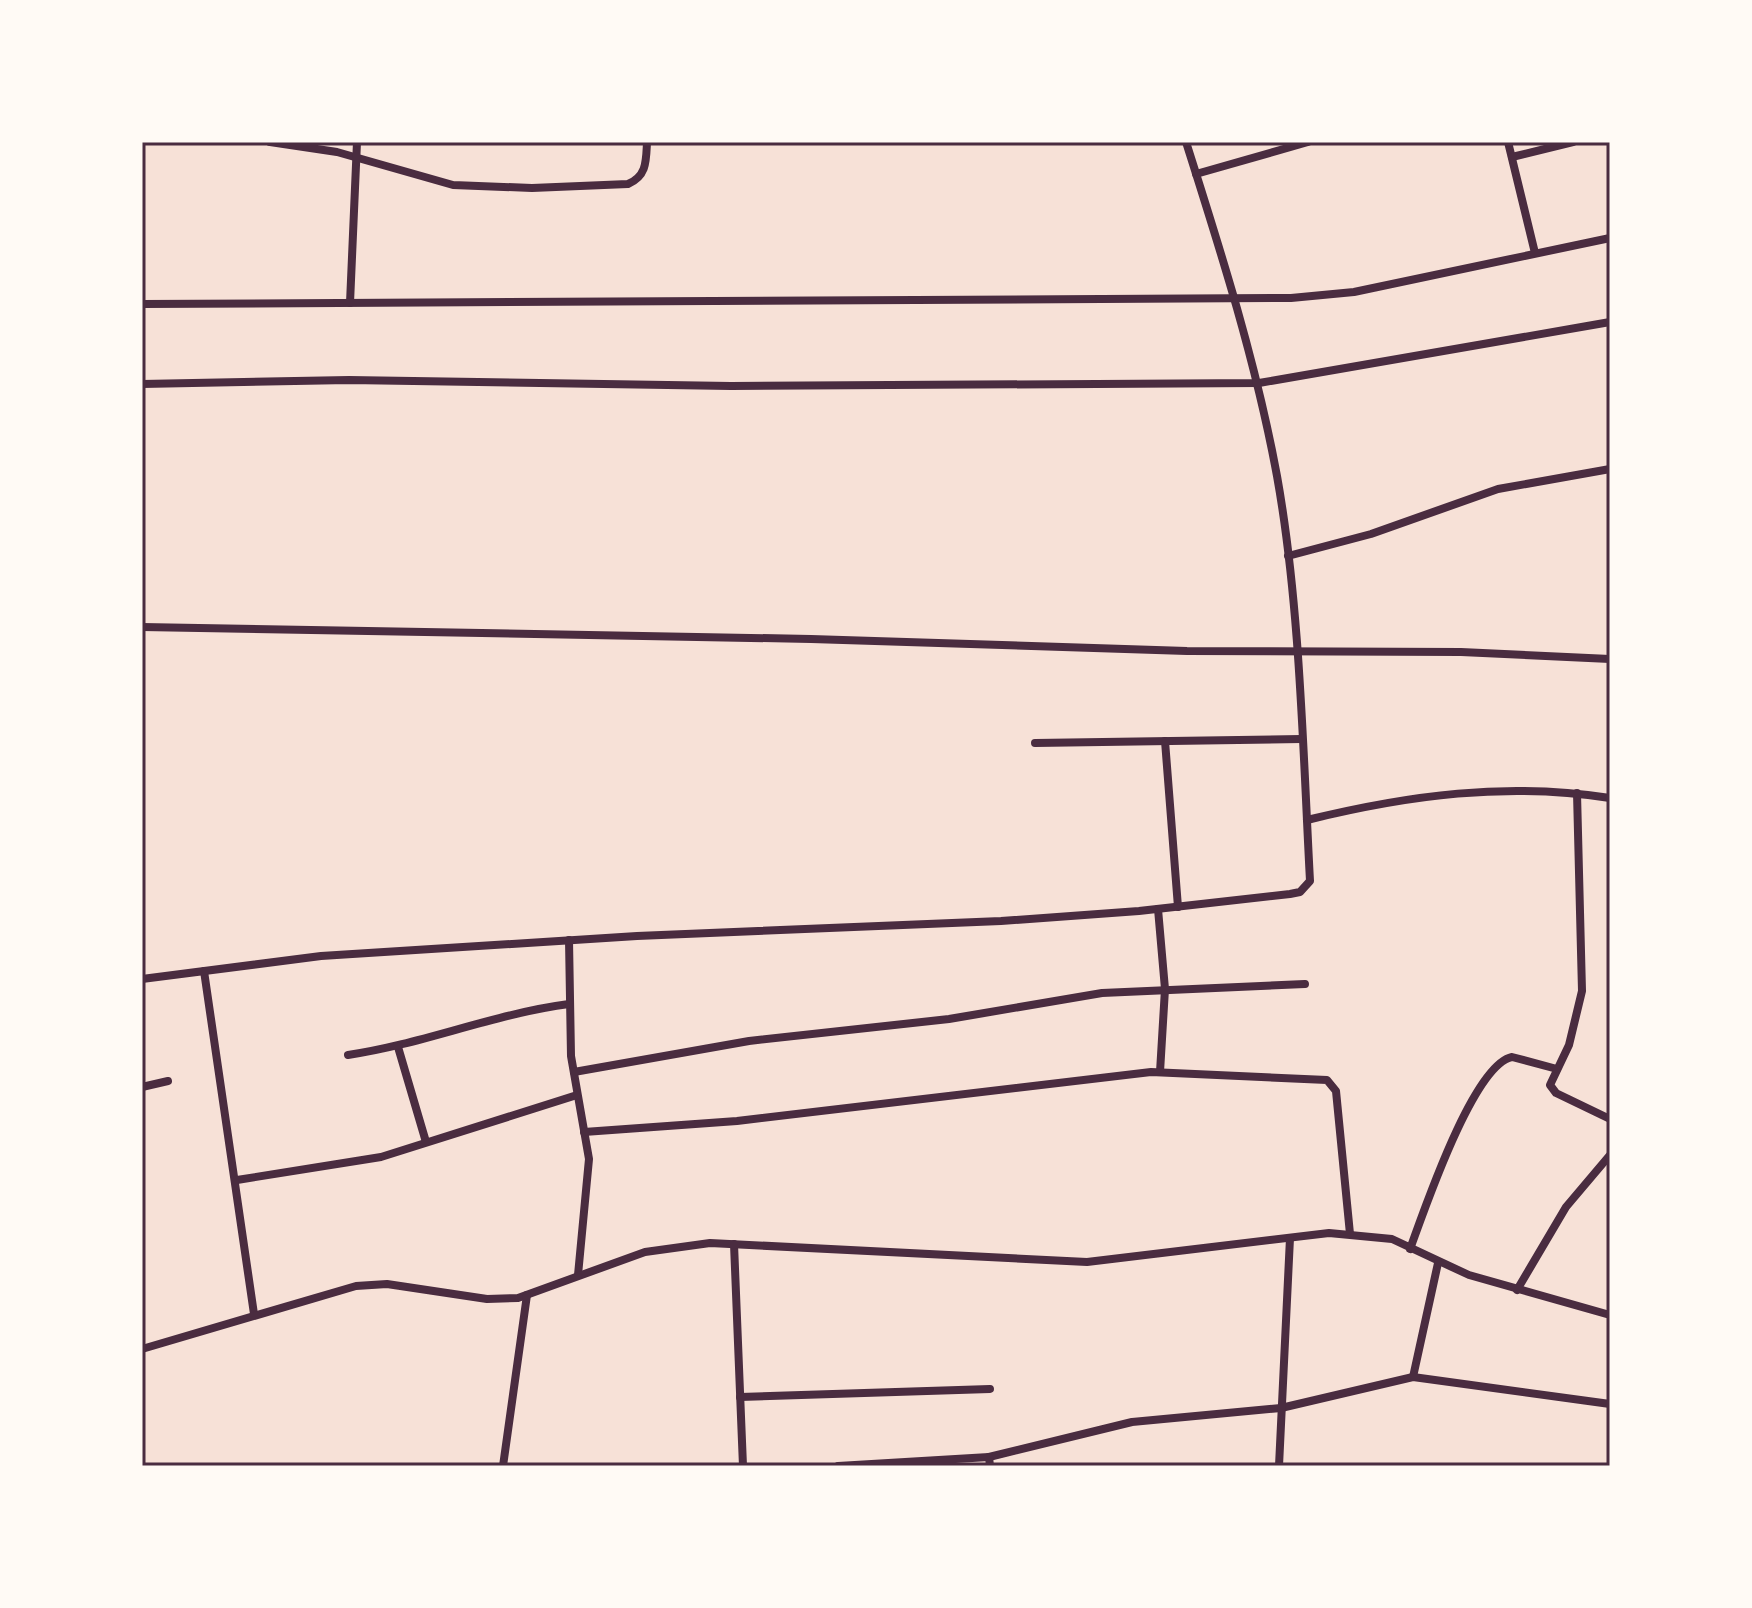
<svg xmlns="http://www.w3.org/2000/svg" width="1752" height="1608" font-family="Helvetica,sans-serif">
<rect width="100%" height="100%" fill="#f7e1d7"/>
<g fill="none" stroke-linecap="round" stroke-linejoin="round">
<!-- minor -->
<g stroke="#4a2c40" stroke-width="8">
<path d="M270 142 337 152 453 185 532 188 628 184C647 176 646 161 647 142"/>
<path d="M1508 142 1535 253"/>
<path d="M1512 157 1573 142"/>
<path d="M1196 174 1308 142"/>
<path d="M350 303 357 142"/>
<path d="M142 304 1291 298 1354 292 1610 238"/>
<path d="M142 384 349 380 731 386 1259 383 1610 322"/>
<path d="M1288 556 1371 534 1498 489 1610 469"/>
<path d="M142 627 811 639 1187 651 1461 652 1610 659"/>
<path d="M1165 741 1178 907"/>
<path d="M1035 743 1301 739"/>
<path d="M1577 793 1582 991 1569 1045 1550 1085 1556 1093 1610 1119"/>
<path d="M1307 820C1409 795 1506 782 1610 798"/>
<path d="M1158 909 1165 989 1160 1072"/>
<path d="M569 940 571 1056 589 1159 578 1275"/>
<path d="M204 971 254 1314"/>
<path d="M142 979 321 956 637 936 1001 921 1139 911 1290 894 1300 892 1310 881C1303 751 1300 604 1277 476 1256 362 1221 252 1186 142"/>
<path d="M398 1047 426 1142"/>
<path d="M348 1055C423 1044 493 1014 569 1004"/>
<path d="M574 1072 749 1041 949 1019 1102 993 1305 984"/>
<path d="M142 1087 168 1081"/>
<path d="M584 1132 737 1121 1151 1072 1327 1080 1336 1091 1350 1234"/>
<path d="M237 1180 381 1157 577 1095"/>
<path d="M734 1244 743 1466"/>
<path d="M1410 1249C1424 1211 1473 1065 1512 1057L1557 1069"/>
<path d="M1517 1290 1566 1207 1610 1155"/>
<path d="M142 1349 356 1286 387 1284 487 1299 518 1298 645 1252 710 1243 1087 1262 1329 1233 1392 1239 1469 1275 1610 1315"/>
<path d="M1413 1377 1438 1263"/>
<path d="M740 1397 990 1389"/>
<path d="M989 1457 1132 1422 1281 1408 1413 1377 1610 1404"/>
<path d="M503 1466 527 1295"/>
<path d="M838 1466 989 1457 990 1466"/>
<path d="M1279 1466 1290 1238"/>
</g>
</g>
<!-- border -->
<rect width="1752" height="1608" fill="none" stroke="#fffaf5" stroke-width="288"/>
<rect x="144" y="144" width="1464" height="1320" fill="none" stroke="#4a2c40" stroke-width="3"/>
</svg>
